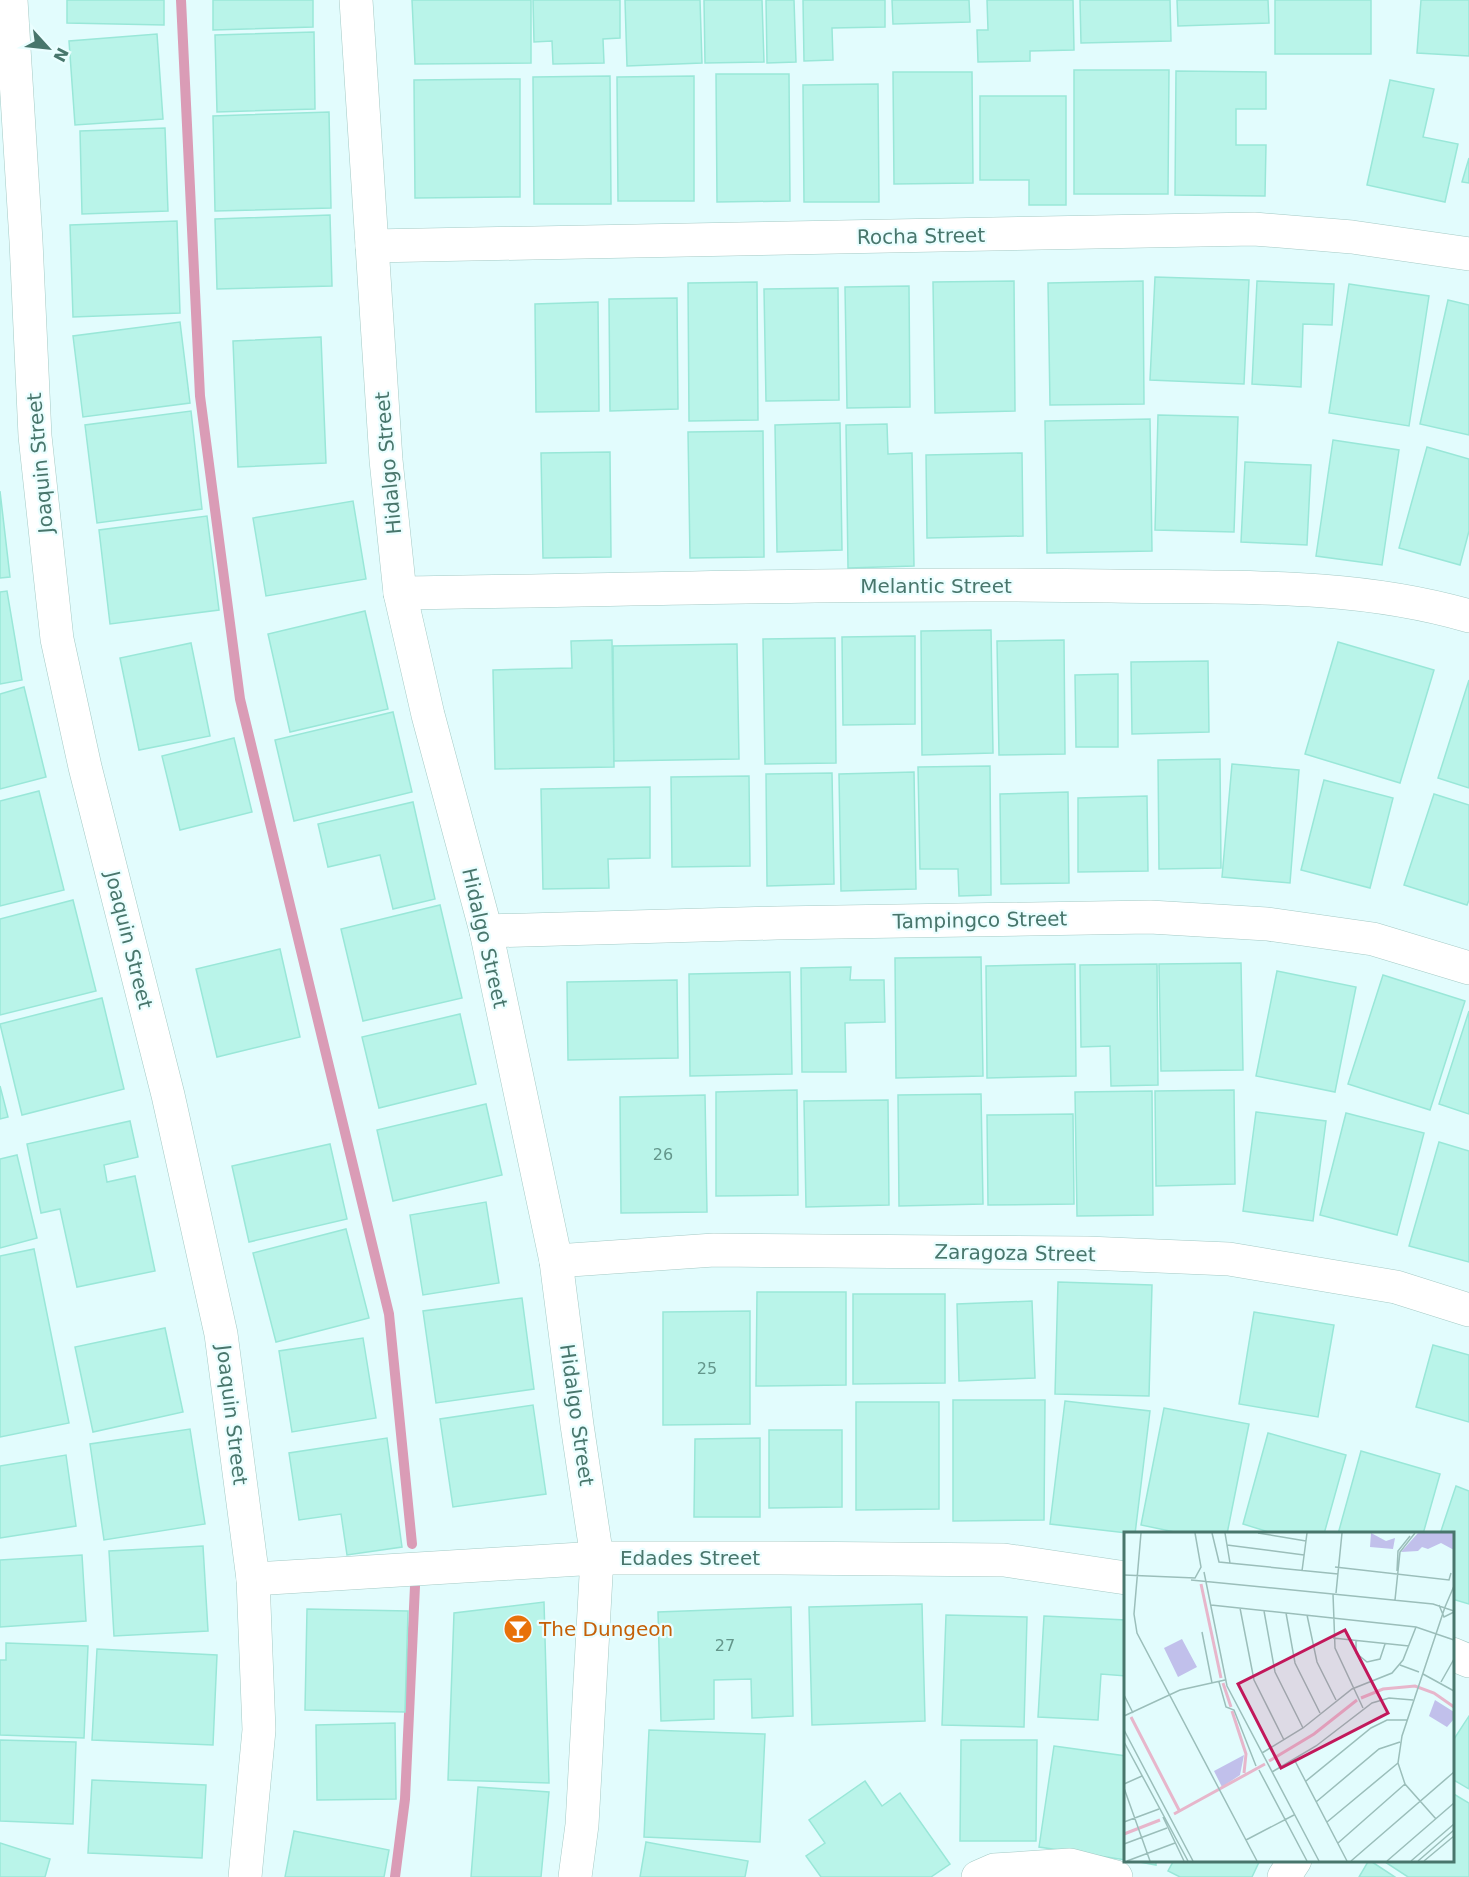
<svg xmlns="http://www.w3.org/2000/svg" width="1469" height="1877" font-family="'DejaVu Sans',sans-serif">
<rect width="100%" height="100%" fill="#e2fcfd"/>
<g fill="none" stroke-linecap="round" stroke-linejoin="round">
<!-- stream -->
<g stroke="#da9cb6" stroke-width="10">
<path d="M181 0 200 396 240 699 389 1314 412 1544"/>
<path d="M395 1877 405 1799 415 1586"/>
</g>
</g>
<!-- building -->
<g fill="#b9f4e9" stroke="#99e7d8" stroke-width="1.5">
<path d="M67 0H164V25L67 23Z"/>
<path d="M213 0H313V27L213 30Z"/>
<path d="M412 0H531V63L415 64Z"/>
<path d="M533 0H620V38L603 39 604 63 553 64 552 41 534 42Z"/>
<path d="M625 0H700L702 63 627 66Z"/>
<path d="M704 0H762L764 62 705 63Z"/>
<path d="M766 0H794L796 62 767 63Z"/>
<path d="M803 0H885V27L832 28 833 60 804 61Z"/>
<path d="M892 0H969L970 22 893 24Z"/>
<path d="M987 0H1073L1074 50 1030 51V61L978 62 977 30H988Z"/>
<path d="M1080 0H1170L1171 41 1081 43Z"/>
<path d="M1177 0H1268L1269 23 1178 26Z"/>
<rect x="1275" y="0" width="96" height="54"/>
<path d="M1421 0H1469V56L1417 53Z"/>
<path d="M314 32 315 109 217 112 215 35Z"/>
<path d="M157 34 163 119 75 125 69 41Z"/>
<path d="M1074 70H1169L1168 194H1074Z"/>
<path d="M1176 71 1266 72V109H1236V145H1266L1265 196 1175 195Z"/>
<path d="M893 72H972L973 183 894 184Z"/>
<path d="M716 74H789L790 201 717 202Z"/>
<path d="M610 76 611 204H534L533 77Z"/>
<path d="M694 76V201H618L617 77Z"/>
<path d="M520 79V197L415 198 414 80Z"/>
<path d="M1390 80 1434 89 1423 137 1458 144 1445 202 1367 185Z"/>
<path d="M878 84 879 202H804L803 85Z"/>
<path d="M980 96H1066V205H1029V180H980Z"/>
<path d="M329 112 331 208 215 211 213 116Z"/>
<path d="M165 128 168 211 82 214 80 131Z"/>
<path d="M1469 158V183L1462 182Z"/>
<path d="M330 215 332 286 217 289 215 219Z"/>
<path d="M177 221 180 313 73 317 70 225Z"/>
<path d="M1155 277 1249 280 1244 384 1150 380Z"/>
<path d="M1014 281 1015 411 935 413 933 282Z"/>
<path d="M1143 281 1144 404 1050 405 1048 283Z"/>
<path d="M1257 281 1334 284 1332 325 1303 324 1301 387 1252 384Z"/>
<path d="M757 282 758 420 689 421 688 283Z"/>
<path d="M1349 284 1429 296 1409 426 1329 413Z"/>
<path d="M909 286 910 407 847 408 845 287Z"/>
<path d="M838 288 839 400 766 401 764 289Z"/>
<path d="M677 298 678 409 610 411 609 299Z"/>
<path d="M1448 300 1469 305V435L1420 424Z"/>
<path d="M598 302 599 411 536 412 535 304Z"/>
<path d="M180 322 190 403 83 417 73 336Z"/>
<path d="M321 337 326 463 238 467 233 341Z"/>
<path d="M191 411 202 509 97 523 85 425Z"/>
<path d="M1158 415 1238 417 1234 532 1155 530Z"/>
<path d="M1150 419 1152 551 1047 553 1045 421Z"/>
<path d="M840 423 842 550 777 552 775 425Z"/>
<path d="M887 424 888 454 912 453 914 566 848 568 846 425Z"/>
<path d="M763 431 764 557 690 558 688 432Z"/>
<path d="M1333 440 1399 450 1382 565 1316 556Z"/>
<path d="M1427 447 1469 459V531L1460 565 1399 548Z"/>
<path d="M610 452 611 557 543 558 541 453Z"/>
<path d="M1022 453 1023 536 927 538 926 455Z"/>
<path d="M1245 462 1311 465 1307 545 1241 542Z"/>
<path d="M0 491 10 577 0 578Z"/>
<path d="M353 501 366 579 266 596 253 518Z"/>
<path d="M207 516 219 610 110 624 99 530Z"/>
<path d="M7 591 22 680 0 684V592Z"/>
<path d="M365 611 388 709 290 732 268 634Z"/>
<path d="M991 630 993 753 922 755 921 631Z"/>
<path d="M915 636V724L843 725 842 637Z"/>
<path d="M835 638 836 763 765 764 763 639Z"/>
<path d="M612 640 614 767 495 769 493 670 572 668 571 641Z"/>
<path d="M1064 640 1065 754 999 755 997 641Z"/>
<path d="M1338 642 1434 670 1400 783 1305 754Z"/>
<path d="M191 643 210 736 139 750 120 658Z"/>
<path d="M737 644 739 759 614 761 613 646Z"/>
<path d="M1208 661 1209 732 1132 734 1131 662Z"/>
<path d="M1118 674V747H1076L1075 675Z"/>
<path d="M1469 680V788L1438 778Z"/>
<path d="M24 687 46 777 0 789V694Z"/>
<path d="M393 712 412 792 294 821 275 740Z"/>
<path d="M234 738 252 812 180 830 162 756Z"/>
<path d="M1220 759 1221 868 1159 869 1158 760Z"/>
<path d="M1232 764 1299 770 1290 883 1222 877Z"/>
<path d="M990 766 991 895 959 896 958 869H920L918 767Z"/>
<path d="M914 772 916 889 841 891 839 774Z"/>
<path d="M832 773 834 884 767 886 766 774Z"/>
<path d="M749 776 750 866 672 867 671 777Z"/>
<path d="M1324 780 1393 798 1370 888 1301 870Z"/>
<path d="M650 787V858L608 859 609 888 543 889 541 789Z"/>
<path d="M39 791 64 890 0 906V801Z"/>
<path d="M1068 792 1069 883 1001 884 1000 794Z"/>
<path d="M1434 794 1469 805V900L1467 905 1404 885Z"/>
<path d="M1147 796 1148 871 1078 872V798Z"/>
<path d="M413 802 435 899 393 909 380 855 328 867 318 824Z"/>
<path d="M73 900 96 991 0 1015V919Z"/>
<path d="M440 905 462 998 363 1021 341 929Z"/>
<path d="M280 949 300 1037 217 1057 196 969Z"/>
<path d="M981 957 983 1076 896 1078 895 958Z"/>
<path d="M1241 963 1243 1070 1161 1071 1159 964Z"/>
<path d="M1075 964 1076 1076 987 1078 986 966Z"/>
<path d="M1157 964 1158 1085 1111 1086 1110 1046 1081 1047 1080 965Z"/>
<path d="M851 967 850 980H884L885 1022 845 1023 846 1072H802L801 968Z"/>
<path d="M1277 971 1356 987 1335 1092 1256 1076Z"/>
<path d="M790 972 792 1074 690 1076 689 974Z"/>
<path d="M1383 975 1465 1001 1430 1110 1348 1084Z"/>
<path d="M677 980 678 1058 568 1060 567 982Z"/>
<path d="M102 998 124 1089 22 1115 0 1024Z"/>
<path d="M1469 1011V1114L1439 1104Z"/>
<path d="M460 1014 476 1084 379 1108 362 1037Z"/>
<path d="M0 1086 8 1117 0 1119Z"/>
<path d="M797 1090 798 1195 716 1196V1092Z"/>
<path d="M1234 1090 1235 1184 1156 1186 1155 1091Z"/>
<path d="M1152 1091 1153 1215 1077 1216 1075 1092Z"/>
<path d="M981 1094 983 1204 899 1206 898 1095Z"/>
<path d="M705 1095 707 1212 621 1213 620 1097Z"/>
<path d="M888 1100 889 1205 806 1207 804 1101Z"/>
<path d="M486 1104 502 1175 393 1201 377 1130Z"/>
<path d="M1256 1112 1326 1121 1313 1221 1243 1211Z"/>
<path d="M1346 1113 1424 1133 1397 1235 1320 1215Z"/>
<path d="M1073 1114 1074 1204 988 1205 987 1115Z"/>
<path d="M130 1121 138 1157 104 1165 107 1182 135 1176 155 1271 77 1287 60 1209 41 1213 27 1144Z"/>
<path d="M1439 1142 1469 1151V1262L1409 1246Z"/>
<path d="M330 1144 347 1219 249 1242 232 1166Z"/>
<path d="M17 1155 37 1238 0 1248V1159Z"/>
<path d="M486 1202 499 1283 423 1295 410 1215Z"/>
<path d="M346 1229 369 1318 276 1342 253 1253Z"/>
<path d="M34 1249 69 1423 0 1437V1256Z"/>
<path d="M1058 1282 1152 1285 1149 1396 1055 1394Z"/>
<path d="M757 1292H846V1385L756 1386Z"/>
<path d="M853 1294H945V1383L853 1384Z"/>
<path d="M522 1298 534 1389 436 1403 423 1311Z"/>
<path d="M1032 1301 1035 1378 959 1381 957 1304Z"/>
<path d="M750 1311V1424L663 1425V1312Z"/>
<path d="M1254 1312 1334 1325 1318 1417 1239 1404Z"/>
<path d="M165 1328 183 1412 93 1432 75 1347Z"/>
<path d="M363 1338 376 1418 292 1432 279 1351Z"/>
<path d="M1433 1345 1469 1355V1422L1416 1407Z"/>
<path d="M953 1400H1045L1044 1520 953 1521Z"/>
<path d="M1065 1401 1150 1411 1135 1534 1050 1524Z"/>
<path d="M856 1402H939V1509L856 1510Z"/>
<path d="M533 1405 546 1494 453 1507 440 1419Z"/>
<path d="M1164 1408 1249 1424 1227 1534H1184L1141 1525Z"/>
<path d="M190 1429 205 1524 104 1540 90 1444Z"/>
<path d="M769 1430H842V1507L769 1508Z"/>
<path d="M1268 1433 1346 1455 1324 1534H1275L1243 1524Z"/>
<path d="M387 1438 402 1547 347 1555 341 1514 299 1520 289 1453Z"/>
<path d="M760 1438V1517H694L695 1439Z"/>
<path d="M1361 1451 1440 1474 1423 1534H1338Z"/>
<path d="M66 1455 76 1526 0 1538V1466Z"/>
<path d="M1456 1486 1469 1491V1604L1452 1599V1534H1440Z"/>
<path d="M203 1546 208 1631 114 1636 109 1551Z"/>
<path d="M82 1555 86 1621 0 1627V1560Z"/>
<path d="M544 1602 549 1783 448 1780 454 1613Z"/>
<path d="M922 1604 925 1721 812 1725 809 1607Z"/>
<path d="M791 1607 793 1716 752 1718 751 1679 714 1680V1719L661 1721 658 1612Z"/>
<path d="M307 1609 408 1611 405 1712 305 1710Z"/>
<path d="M946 1615 1027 1617 1024 1727 942 1725Z"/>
<path d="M1044 1616 1126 1620V1676L1101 1674 1098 1720 1038 1717Z"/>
<path d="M6 1643 88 1646 84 1738 0 1735V1660H6Z"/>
<path d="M97 1649 217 1655 213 1745 92 1740Z"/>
<path d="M1469 1716V1789L1452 1779V1742Z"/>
<path d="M395 1723 396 1799 317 1800 316 1725Z"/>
<path d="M649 1730 765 1734 760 1842 644 1837Z"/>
<path d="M0 1740 76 1742 73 1824 0 1821Z"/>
<path d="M961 1740H1037L1036 1841H960Z"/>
<path d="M1054 1746 1126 1756V1860L1039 1847Z"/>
<path d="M92 1780 206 1785 202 1858 88 1853Z"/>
<path d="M865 1781 882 1806 900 1793 950 1864 931 1877H821L806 1856 825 1843 809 1820Z"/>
<path d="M478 1787 549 1792 541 1877H471Z"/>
<path d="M1452 1793 1469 1803V1877H1408L1382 1860H1452Z"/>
<path d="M294 1831 389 1850 384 1877H285Z"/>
<path d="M646 1842 748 1861 745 1877H640Z"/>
<path d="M0 1843 50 1859 45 1877H0Z"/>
<path d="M1129 1860H1156V1865Z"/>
<path d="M1174 1860H1260L1252 1877H1180L1168 1871Z"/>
<path d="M1369 1860 1395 1877H1359Z"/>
</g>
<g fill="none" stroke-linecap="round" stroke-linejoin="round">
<!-- street casing -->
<g stroke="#a4cac5" stroke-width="34">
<g id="street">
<path d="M11 0 26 241 35 436 57 639 85 767 168 1095 221 1334 253 1579 259 1730 245 1877"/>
<path d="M356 0 386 460 400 593 428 715 486 931 556 1261 577 1425 597 1558 582 1825 575 1877"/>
<path d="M372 246 1254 229 1352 237 1469 254"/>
<path d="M400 593C637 590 874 582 1111 586 1231 588 1353 582 1469 616"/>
<path d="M486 931 777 923 1150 917 1267 924 1373 939 1469 968"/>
<path d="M556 1261 714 1250 1087 1253 1229 1259 1396 1287 1469 1310"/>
<path d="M253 1579 597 1558H780L1004 1560 1126 1578"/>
<path d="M1452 1654 1469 1661"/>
<path d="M978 1877 994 1870 1070 1865 1116 1877"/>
<path d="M1284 1877 1295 1860"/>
</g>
</g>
<!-- street -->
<use href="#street" stroke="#fff" stroke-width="33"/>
</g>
<!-- icons -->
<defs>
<g id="bar-disc" transform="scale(1.5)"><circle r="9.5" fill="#e8710a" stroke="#eafeff"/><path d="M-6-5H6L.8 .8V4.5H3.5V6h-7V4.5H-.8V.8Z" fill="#fff"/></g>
</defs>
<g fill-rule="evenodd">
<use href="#bar-disc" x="518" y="1629"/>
</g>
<g text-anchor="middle" stroke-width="4.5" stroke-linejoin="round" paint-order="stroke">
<!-- number labels -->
<g font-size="16" fill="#64968b">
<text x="663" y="1160">26</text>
<text x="707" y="1374">25</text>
<text x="725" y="1651">27</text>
</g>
<!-- street labels -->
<g font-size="20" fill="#48766c" stroke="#eafeff">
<text transform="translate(921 236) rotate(-1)" y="7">Rocha Street</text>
<text transform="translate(40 463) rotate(-95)" y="7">Joaquin Street</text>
<text transform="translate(388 463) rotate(-95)" y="7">Hidalgo Street</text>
<text x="936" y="593">Melantic Street</text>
<text transform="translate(980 920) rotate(-1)" y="7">Tampingco Street</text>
<text transform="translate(485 938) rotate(77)" y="7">Hidalgo Street</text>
<text transform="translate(129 940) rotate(76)" y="7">Joaquin Street</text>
<text transform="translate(1015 1253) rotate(1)" y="7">Zaragoza Street</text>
<text transform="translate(232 1415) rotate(83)" y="7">Joaquin Street</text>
<text transform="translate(577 1415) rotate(82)" y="7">Hidalgo Street</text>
<text x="690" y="1565">Edades Street</text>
</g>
<!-- food labels -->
<g font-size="20" fill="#c56008" stroke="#eafeff" text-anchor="start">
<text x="539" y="1636">The Dungeon</text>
</g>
</g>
<!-- overview -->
<g transform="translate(1124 1532)">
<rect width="330" height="330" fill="#e2fcfd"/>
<path d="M247 1 262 9 271 6 269 17 246 15ZM294 1H330V18L317 11 304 17 298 15 294 19 277 20ZM58 107 73 135 54 145 40 116ZM311 168 330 180V187L323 195 305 184ZM120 223 116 243 98 255 90 239Z" fill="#c1c0eb"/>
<path fill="none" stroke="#e7b6cb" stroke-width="3" d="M77 52 97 146M99 151 107 175M237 166 259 157 291 154 310 161 330 175M108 179 122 222 120 241M7 185 55 278M145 229 190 202 233 168M50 282 141 232M0 302 36 288"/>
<path fill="none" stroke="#9bbeba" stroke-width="1.5" d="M17 1 10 82 13 101 133 329M88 1 95 30 214 42M101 1 106 31M134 1 182 9M103 13 180 23M211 35 325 48 327 41M178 39 183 1M273 39 274 19 286 4M80 40 103 154 195 329M0 43 71 46 77 35 71 1M67 48 309 72 330 79M212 61 218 1M209 62 211 116 239 176M271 68 276 20 291 1M87 73 292 95 330 108M315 73 320 85 330 80M321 75 330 54M116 76 130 148 160 208M140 79 151 140 179 196M162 81 171 131 196 181M183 83 193 130 212 168M78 100 88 151M209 106 285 114M232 109V121L243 130 256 127 261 112M276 133 295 140M299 142 330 159M95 150 102 175 110 178 132 234M317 150 330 127M0 163 9 181M0 184 56 158 101 148M0 198 69 329M0 210 64 329M138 221 179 196 228 157 268 141 279 128 292 95M170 227 223 329M135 238 183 329M148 240 192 214 248 171 265 166 289 168M182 249 247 196 263 188H283M0 252 18 244M0 256 26 329M192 270 255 217 276 210M39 285 60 329M312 287 281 252 274 231 278 204 321 75M0 290 35 277M203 290 274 231M122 308 170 283M214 311 281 252M0 312 43 296M3 329 51 311M227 329 330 240M263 329 330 271M287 329 330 292M294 329 330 298M300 329 330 304"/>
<path fill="#c2185b" fill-opacity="0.15" stroke="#c2185b" stroke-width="3" d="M221 98 264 181 157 236 114 152Z"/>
<rect width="330" height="330" fill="none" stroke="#48766c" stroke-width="3"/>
</g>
<!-- north arrow -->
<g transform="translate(48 48) rotate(117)" stroke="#eafeff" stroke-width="4.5" paint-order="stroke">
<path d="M0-4.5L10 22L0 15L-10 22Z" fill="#48766c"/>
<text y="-9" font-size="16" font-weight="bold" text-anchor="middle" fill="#48766c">N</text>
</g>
</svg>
